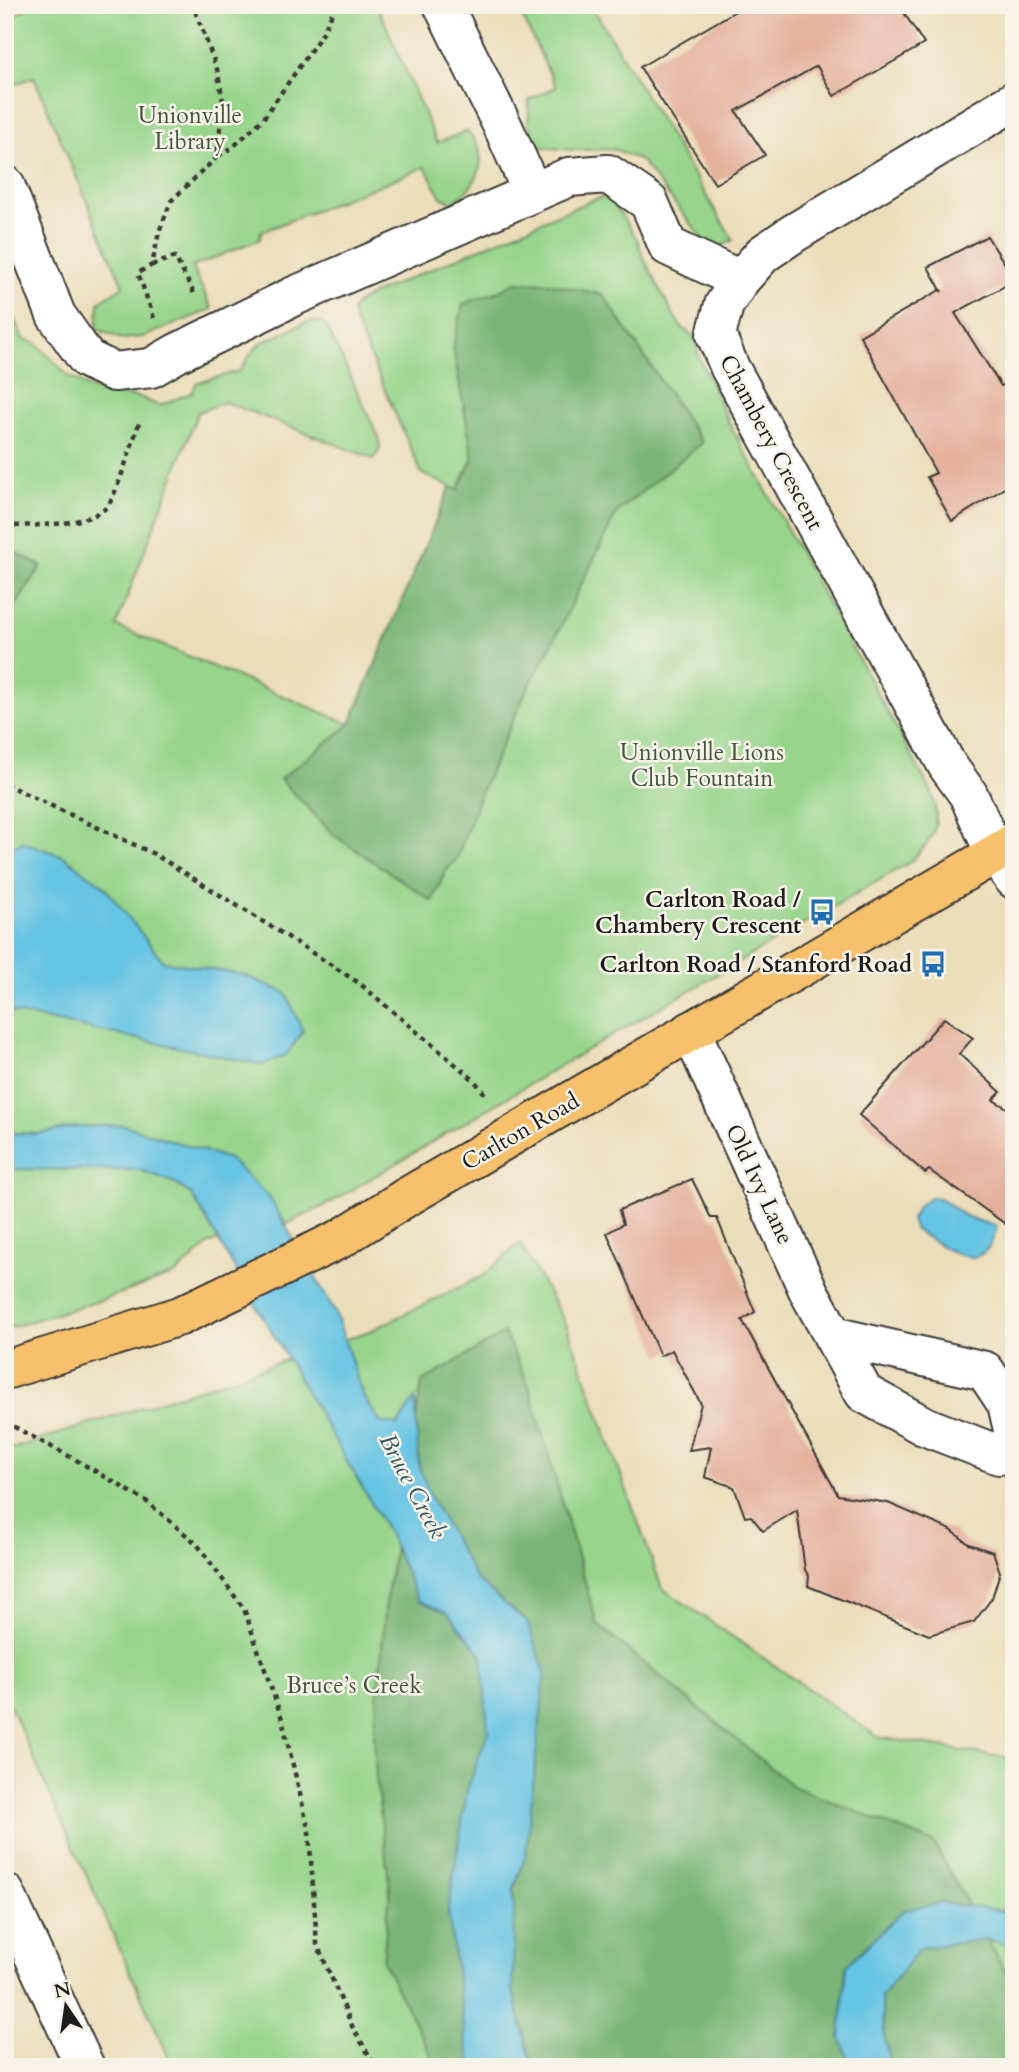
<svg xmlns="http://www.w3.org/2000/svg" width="1019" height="2072" font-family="Cardo,serif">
<rect width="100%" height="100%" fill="#f7f3e8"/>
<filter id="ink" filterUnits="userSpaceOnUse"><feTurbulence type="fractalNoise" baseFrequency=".0143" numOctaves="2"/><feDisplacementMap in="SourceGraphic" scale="14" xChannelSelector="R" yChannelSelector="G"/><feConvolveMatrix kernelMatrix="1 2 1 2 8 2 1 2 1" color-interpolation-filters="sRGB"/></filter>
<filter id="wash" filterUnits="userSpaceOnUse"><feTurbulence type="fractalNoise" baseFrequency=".00686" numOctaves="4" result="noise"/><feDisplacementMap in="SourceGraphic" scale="28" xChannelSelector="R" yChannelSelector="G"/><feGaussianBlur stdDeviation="1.57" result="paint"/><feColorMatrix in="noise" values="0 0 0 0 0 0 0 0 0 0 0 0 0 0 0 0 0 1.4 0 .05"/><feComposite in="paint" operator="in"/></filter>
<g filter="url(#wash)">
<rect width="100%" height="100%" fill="#ecdebb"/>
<!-- green -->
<g fill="#97d58b" stroke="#5a7854" stroke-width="2">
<path d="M32 5H377L437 143 467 131C493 157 479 183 453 203L441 197 425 167 261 232 260 239 192 267 212 309 143 337 122 339 97 329 99 302 123 286 34 77 5 88V25L10 19Z"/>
<path d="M517 5H591L733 240 713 251 641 161 614 149 574 150 540 147 528 125 529 100 556 87Z"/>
<path d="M603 197 612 201 625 221 637 239 643 257 673 314 682 328 695 338 699 357 728 421 931 791C943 827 934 840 907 864L570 1060 328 1204 287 1224 259 1190 78 1127 38 1134 5 1133V622L41 567 5 547V298L23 339 37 344 67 375 95 391 142 398 159 406 193 392 196 383 240 371 253 351 261 343 304 323 314 321 323 323 329 331 379 438 380 449 374 459 225 402 198 412 116 626 350 724 281 779 432 901 445 872 457 858 480 794 525 693 548 652 617 511 702 442 603 295 515 282 502 290 463 305 453 347 473 458 458 490 422 474 354 320 352 310 358 303 373 294 592 200Z"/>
<path d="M5 1169 140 1170 173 1182 192 1195 224 1237 209 1244 176 1274 99 1301 5 1329Z"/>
<path d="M520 1243 566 1324 662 1588 878 1737 1014 1759V2067H173L5 1695V1451L236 1377 372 1330 483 1276Z"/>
</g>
<!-- forest -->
<g fill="#79b677" stroke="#4a694a" stroke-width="2">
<path d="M515 282 550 283 603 295 702 443 617 512 548 652 525 693 480 794 457 858 445 872 432 901 335 836 280 779 350 724 450 487 458 490 473 458 453 347 463 304 502 290Z"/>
<path d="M5 547 41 566 5 622Z"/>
<path d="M504 1333 528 1383 597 1624 794 1787 933 1842 1014 1987V2067H437L383 1961 390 1890 376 1778 374 1735 386 1601 422 1382Z"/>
</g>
<!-- water -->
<g fill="#66c4e4" stroke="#417080" stroke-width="2">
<path d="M23 842 63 856 104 886 163 961 244 975 286 993 303 1032 286 1055 263 1065 5 1011V850Z"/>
<path d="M123 1125 229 1159 270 1198 336 1314 363 1396 380 1422 398 1425 415 1398 419 1466 432 1500 476 1579 527 1622 545 1672 526 1854 514 1888 513 1990 530 2056 536 2067H475L468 2054 448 1911 467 1790 488 1732 482 1655 448 1613 418 1600 387 1530 192 1195 173 1182 140 1170 5 1169V1133L38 1134 78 1127Z"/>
<path d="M930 1197C947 1196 951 1209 964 1215 975 1221 986 1223 997 1226 984 1283 946 1247 915 1230L911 1220 917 1207Z"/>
<path d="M940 1903 998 1910 1014 1914V1947L988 1939 920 1948 881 1997 885 2041 892 2067H851L840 2037 846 1966 904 1910Z"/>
</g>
<g id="blocks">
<!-- building -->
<g fill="#e5b09d">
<path d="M746 5H899L924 44 834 96 817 66 736 111 765 155 715 184 640 67Z"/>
<path d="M987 236 1014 278V281L955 313 1001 386 1014 380V482L952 521 927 477 936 473 860 336 940 290 942 292 928 267Z"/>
<path d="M944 1018 973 1038 959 1054 1001 1092 993 1100 1014 1112V1230L929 1170 925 1173 859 1115Z"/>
<path d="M692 1179 711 1218H717L755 1312 742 1320 838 1495 888 1503 951 1530 969 1544 993 1552 1000 1572 992 1598 974 1622 929 1635 808 1586 809 1576 805 1570 797 1510 763 1531 751 1516 745 1517 734 1487 705 1477 711 1447 689 1450 701 1404 672 1350 660 1356 607 1233 623 1224 619 1210Z"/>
</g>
</g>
</g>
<g filter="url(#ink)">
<use href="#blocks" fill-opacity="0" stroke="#3b3934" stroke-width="2"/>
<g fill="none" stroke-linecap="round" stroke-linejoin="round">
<!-- minor casing -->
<g stroke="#3b3934" stroke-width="42">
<g id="minor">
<path d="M443 5 504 129 532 192"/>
<path d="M1014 101 794 233 763 254 740 280 724 305 716 335 730 368 947 765 968 794 995 854 1014 879"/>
<path d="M5 185 56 315 87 359 114 372 151 368 177 353 292 297 569 177 608 174 649 202 668 246 740 280"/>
<path d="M691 1031 809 1292 864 1393 924 1426 999 1455 1014 1437"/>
<path d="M833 1336 985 1371 1007 1404 1014 1434"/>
<path d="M5 1893 85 2067"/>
</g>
</g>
<!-- major casing -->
<g stroke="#3b3934" stroke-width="42">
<path id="major" d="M5 1370 180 1316 340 1239 405 1198 1014 843"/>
</g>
<!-- path -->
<g stroke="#3b3934" stroke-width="4.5" stroke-dasharray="5 5" stroke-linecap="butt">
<path d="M218 156 233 147 263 119 322 34 336 5"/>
<path d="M152 265 175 257 195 295"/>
<path d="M154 318 138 273 152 265 159 232 171 201 217 157 223 101 217 69 193 5"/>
<path d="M5 526C34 525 85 527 107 507 115 499 135 435 140 420"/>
<path d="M5 784 154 854 291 939 359 983 474 1080 488 1098"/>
<path d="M5 1422 78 1461 146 1501 197 1544 244 1609 282 1719 309 1832 317 1944 353 2028 376 2067"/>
</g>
<!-- minor -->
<use href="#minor" stroke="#fff" stroke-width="38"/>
<!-- major -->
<use href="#major" stroke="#f7c06c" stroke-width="38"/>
</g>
</g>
<!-- icons -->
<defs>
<g id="bus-bare" transform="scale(2.1)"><path d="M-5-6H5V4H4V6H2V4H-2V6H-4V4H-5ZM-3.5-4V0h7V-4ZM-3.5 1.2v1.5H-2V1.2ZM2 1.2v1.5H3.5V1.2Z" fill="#1f6fb2" stroke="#f7f3e8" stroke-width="2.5" paint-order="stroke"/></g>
</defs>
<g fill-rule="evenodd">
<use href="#bus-bare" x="822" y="912"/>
<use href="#bus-bare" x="933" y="964"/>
</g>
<g text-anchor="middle" stroke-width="5" stroke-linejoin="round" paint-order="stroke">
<!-- park labels -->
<g font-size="23" fill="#41543d" stroke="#f7f3e8">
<text x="190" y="123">Unionville<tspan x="190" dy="26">Library</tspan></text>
<text x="702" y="760">Unionville Lions<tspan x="702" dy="26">Club Fountain</tspan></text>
<text x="354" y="1693">Bruce’s Creek</text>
</g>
<!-- street labels -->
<g font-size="23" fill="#1c1c1c" stroke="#f7f3e8">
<text transform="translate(772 442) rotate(62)" y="8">Chambery Crescent</text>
<text transform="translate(520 1131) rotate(-30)" y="8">Carlton Road</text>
<text transform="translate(760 1184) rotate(65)" y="8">Old Ivy Lane</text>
</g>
<!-- poi labels -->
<g font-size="23" font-weight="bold" fill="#1c1c1c" stroke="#f7f3e8" text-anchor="end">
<text x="801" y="907">Carlton Road /<tspan x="801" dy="26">Chambery Crescent</tspan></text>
<text x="912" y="972">Carlton Road / Stanford Road</text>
</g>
<!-- water labels -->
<g font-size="24" font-style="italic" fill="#365762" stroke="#f7f3e8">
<text transform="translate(413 1486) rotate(62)" y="8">Bruce Creek</text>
</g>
</g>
<!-- margin -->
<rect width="1019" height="2072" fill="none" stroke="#f7f3e8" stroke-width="28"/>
<!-- north arrow -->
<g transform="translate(66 2006) rotate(347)" stroke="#f7f3e8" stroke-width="5" paint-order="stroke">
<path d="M0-5L12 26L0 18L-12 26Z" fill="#1c1c1c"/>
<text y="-10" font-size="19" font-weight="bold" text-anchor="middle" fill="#1c1c1c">N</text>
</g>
</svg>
